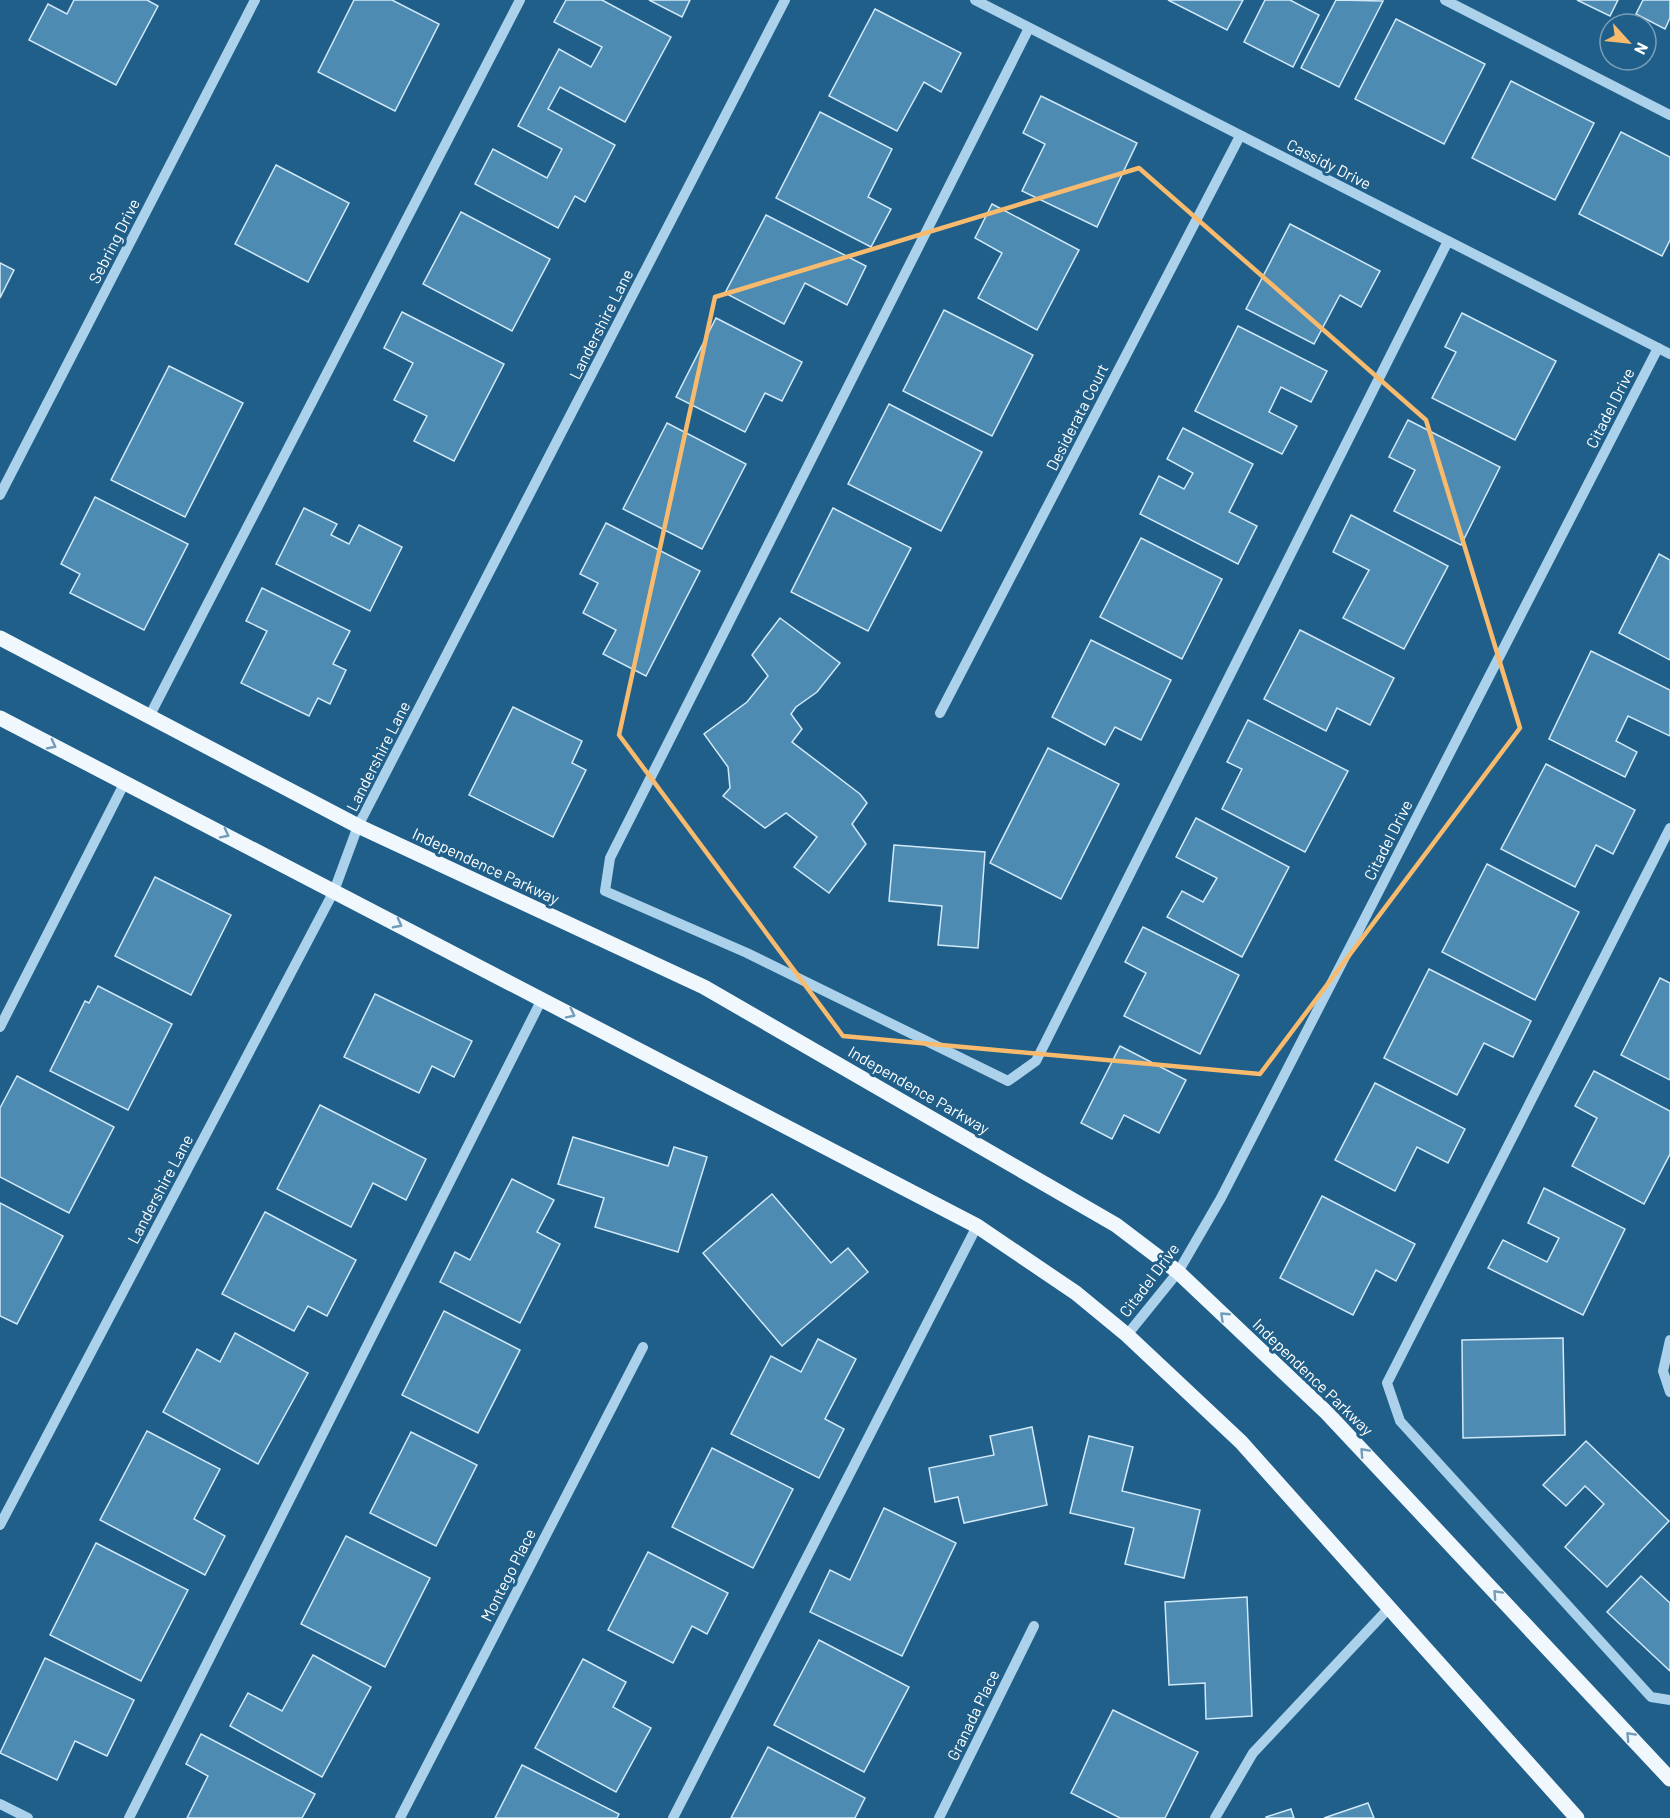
<svg xmlns="http://www.w3.org/2000/svg" width="1670" height="1818" font-family="Barlow,sans-serif">
<rect width="100%" height="100%" fill="#205f89"/>
<!-- building -->
<g fill="#4d8bb3" stroke="#d1e9f8" stroke-width="1.5">
<path d="M74 0H147L158 6 116 85 29 40 48 4 67 14Z"/>
<path d="M354 0H392L439 24 395 111 318 72Z"/>
<path d="M566 0H602L671 37 625 122 560 87 548 109 615 145 585 202 575 196 558 228 475 184 493 149 547 178 562 149 518 126 559 49 591 67 602 47 554 22Z"/>
<path d="M649 0H690L682 17Z"/>
<path d="M1168 0H1243L1227 30Z"/>
<path d="M1265 0H1290L1319 15 1293 67 1244 42Z"/>
<path d="M1336 0 1383 1 1339 87 1301 68Z"/>
<path d="M1577 0H1618L1610 16Z"/>
<path d="M1643 0H1670V18L1665 29 1636 14Z"/>
<path d="M875 9 961 53 941 92 924 82 897 131 829 96Z"/>
<path d="M1396 19 1485 64 1444 144 1355 99Z"/>
<path d="M1511 81 1594 123 1555 200 1472 158Z"/>
<path d="M1041 96 1137 143 1097 227 1022 191 1045 144 1023 133Z"/>
<path d="M820 112 892 149 868 197 891 209 871 247 776 198Z"/>
<path d="M1621 132 1670 157V240L1662 256 1579 214Z"/>
<path d="M276 165 349 203 308 282 235 244Z"/>
<path d="M992 204 1079 250 1037 330 978 298 1002 253 975 238Z"/>
<path d="M461 212 550 259 512 331 423 284Z"/>
<path d="M766 215 866 266 847 305 805 283 784 324 725 293Z"/>
<path d="M1290 224 1380 271 1361 307 1340 295 1314 344 1246 309Z"/>
<path d="M0 263 14 270 0 298Z"/>
<path d="M944 310 1033 355 992 436 903 391Z"/>
<path d="M402 312 504 364 454 461 414 441 427 416 394 400 413 363 384 348Z"/>
<path d="M1462 313 1556 361 1515 440 1432 398 1456 352 1445 347Z"/>
<path d="M716 318 802 362 782 401 765 393 745 432 676 397Z"/>
<path d="M1238 326 1327 371 1311 402 1281 387 1269 412 1297 426 1282 454 1195 411Z"/>
<path d="M169 366 243 403 185 517 111 480Z"/>
<path d="M889 404 982 452 941 531 848 484Z"/>
<path d="M1408 420 1500 467 1461 545 1394 511 1415 470 1389 457Z"/>
<path d="M667 423 746 464 702 549 623 509Z"/>
<path d="M1183 428 1253 464 1229 512 1257 526 1238 564 1140 514 1159 476 1184 489 1193 473 1167 459Z"/>
<path d="M95 497 188 544 144 630 70 593 80 574 61 564Z"/>
<path d="M304 508 337 524 331 535 349 544 359 525 402 547 370 611 276 564Z"/>
<path d="M833 508 911 548 868 631 791 592Z"/>
<path d="M1351 515 1448 566 1404 649 1343 618 1369 570 1333 552Z"/>
<path d="M606 523 700 571 646 676 603 654 616 630 583 613 598 583 580 574Z"/>
<path d="M1141 538 1222 579 1182 659 1100 617Z"/>
<path d="M1659 554 1670 560V660L1619 633Z"/>
<path d="M262 588 350 631 333 664 346 670 330 704 318 698 309 716 241 683 267 631 246 621Z"/>
<path d="M780 618 840 663 817 692 796 707 791 714 802 729 792 742 860 794 867 803 852 824 866 844 829 893 794 867 817 837 786 813 765 828 723 796 730 788 728 767 704 734 747 702 768 676 752 655Z"/>
<path d="M1300 630 1394 678 1370 725 1337 708 1326 731 1264 699Z"/>
<path d="M1091 640 1171 680 1141 740 1115 727 1105 745 1052 717Z"/>
<path d="M1591 651 1670 690V736L1628 716 1616 741 1637 752 1625 777 1549 739Z"/>
<path d="M513 707 582 741 572 763 586 770 553 837 469 795Z"/>
<path d="M1248 720 1348 771 1305 852 1222 809 1242 769 1227 762Z"/>
<path d="M1048 748 1119 784 1061 899 990 863Z"/>
<path d="M1546 764 1635 810 1613 854 1596 845 1575 887 1501 849Z"/>
<path d="M1196 818 1289 867 1242 957 1167 917 1182 891 1203 902 1217 878 1176 857Z"/>
<path d="M894 845 985 852 978 948 938 945 942 906 889 901Z"/>
<path d="M1487 864 1579 912 1535 1000 1442 952Z"/>
<path d="M155 877 231 915 191 995 115 956Z"/>
<path d="M1143 927 1239 975 1200 1054 1124 1016 1146 973 1125 962Z"/>
<path d="M1429 969 1531 1021 1513 1057 1484 1043 1457 1095 1384 1058Z"/>
<path d="M1660 978 1670 983V1080L1621 1055Z"/>
<path d="M98 986 172 1024 128 1110 50 1071 85 1001 89 1003Z"/>
<path d="M375 994 472 1041 454 1077 432 1066 419 1093 344 1057Z"/>
<path d="M1120 1046 1186 1080 1159 1133 1124 1115 1112 1139 1081 1123Z"/>
<path d="M1594 1071 1670 1111V1154L1644 1204 1572 1166 1597 1118 1575 1106Z"/>
<path d="M17 1076 114 1127 69 1213 0 1177V1108Z"/>
<path d="M1375 1083 1465 1129 1448 1163 1417 1147 1395 1191 1335 1160Z"/>
<path d="M320 1105 426 1159 406 1200 373 1183 351 1227 277 1189Z"/>
<path d="M573 1137 668 1166 674 1147 707 1157 678 1252 595 1227 604 1198 558 1184Z"/>
<path d="M512 1179 554 1200 537 1232 560 1244 520 1323 440 1282 455 1252 470 1260Z"/>
<path d="M1544 1188 1625 1229 1583 1315 1488 1268 1503 1240 1547 1262 1559 1238 1528 1223Z"/>
<path d="M772 1194 831 1263 848 1248 868 1272 782 1346 703 1253Z"/>
<path d="M1322 1196 1415 1244 1396 1281 1376 1270 1353 1315 1280 1278Z"/>
<path d="M0 1203 63 1236 17 1324 0 1316Z"/>
<path d="M265 1212 356 1260 327 1316 308 1306 294 1331 222 1294Z"/>
<path d="M444 1311 520 1350 478 1433 402 1395Z"/>
<path d="M235 1333 308 1373 258 1464 163 1412 197 1349 220 1362Z"/>
<path d="M1563 1338 1565 1435 1463 1438 1462 1340Z"/>
<path d="M818 1339 856 1359 825 1419 844 1429 819 1478 731 1434 771 1356 801 1372Z"/>
<path d="M1032 1427 1047 1505 964 1523 958 1497 935 1502 929 1468 994 1455 990 1436Z"/>
<path d="M147 1431 220 1469 194 1519 225 1536 205 1575 100 1520Z"/>
<path d="M411 1432 477 1465 436 1546 370 1513Z"/>
<path d="M1089 1436 1133 1447 1122 1491 1200 1510 1184 1578 1125 1564 1134 1528 1070 1513Z"/>
<path d="M1586 1441 1669 1521 1607 1587 1565 1547 1604 1504 1585 1486 1566 1506 1543 1485Z"/>
<path d="M712 1448 793 1489 753 1568 672 1527Z"/>
<path d="M884 1508 956 1543 902 1656 810 1612 830 1570 850 1580Z"/>
<path d="M346 1536 430 1578 385 1667 301 1624Z"/>
<path d="M96 1543 188 1590 141 1681 50 1635Z"/>
<path d="M648 1552 728 1593 707 1634 692 1626 673 1663 608 1630Z"/>
<path d="M1641 1576 1670 1603V1671L1607 1612Z"/>
<path d="M1247 1597 1252 1716 1206 1719 1205 1683 1169 1685 1165 1602Z"/>
<path d="M819 1640 909 1687 864 1772 774 1725Z"/>
<path d="M313 1655 371 1687 322 1777 230 1726 248 1693 282 1711Z"/>
<path d="M45 1658 134 1700 107 1756 75 1741 57 1780 0 1753Z"/>
<path d="M583 1659 626 1682 613 1707 651 1728 616 1792 535 1748Z"/>
<path d="M1113 1710 1198 1752 1165 1818H1120L1071 1793Z"/>
<path d="M201 1734 315 1794 302 1818H187L208 1776 186 1764Z"/>
<path d="M768 1747 865 1798 855 1818H731Z"/>
<path d="M522 1765 619 1814 617 1818H495Z"/>
<path d="M1368 1803 1374 1818H1324Z"/>
<path d="M1291 1809 1294 1818H1266V1817Z"/>
</g>
<g fill="none" stroke-linecap="round" stroke-linejoin="round">
<!-- minor -->
<g stroke="#acd2eb" stroke-width="10">
<path d="M975 0 1670 354"/>
<path d="M1445 0 1670 115"/>
<path d="M1029 28 610 858 605 891 747 953 1008 1081 1036 1061 1448 241"/>
<path d="M0 495 255 0"/>
<path d="M940 713 1240 136"/>
<path d="M149 717 520 0"/>
<path d="M1670 828 1387 1383 1400 1421 1651 1697 1670 1700"/>
<path d="M0 1027 125 782"/>
<path d="M1127 1335 1178 1272 1221 1198 1658 348"/>
<path d="M1670 1340 1663 1371 1670 1392"/>
<path d="M0 1525 334 891 358 826 785 0"/>
<path d="M0 1804 28 1818"/>
<path d="M129 1818 542 999"/>
<path d="M400 1818 643 1347"/>
<path d="M673 1818 977 1226"/>
<path d="M939 1818 1034 1626"/>
<path d="M1215 1818 1253 1753 1389 1608"/>
</g>
<!-- major -->
<g stroke="#f0f8fe" stroke-width="15">
<path d="M0 638 358 826 704 987 1116 1225 1178 1272 1327 1413 1670 1779"/>
<path d="M0 718 977 1226 1076 1293 1127 1335 1241 1442 1577 1818"/>
</g>
</g>
<!-- one-way arrows -->
<defs><path id="oneway-chevron" d="M-2-3.5L2.5 0L-2 3.5" fill="none" stroke-width="1.6" stroke-linecap="round" stroke-linejoin="round" transform="scale(1.5)"/></defs>
<g stroke="#739cb8">
<use href="#oneway-chevron" transform="translate(52 745) rotate(27)"/>
<use href="#oneway-chevron" transform="translate(225 834) rotate(27)"/>
<use href="#oneway-chevron" transform="translate(398 924) rotate(28)"/>
<use href="#oneway-chevron" transform="translate(571 1014) rotate(27)"/>
<use href="#oneway-chevron" transform="translate(1224 1316) rotate(-137)"/>
<use href="#oneway-chevron" transform="translate(1364 1452) rotate(-133)"/>
<use href="#oneway-chevron" transform="translate(1497 1594) rotate(-133)"/>
<use href="#oneway-chevron" transform="translate(1630 1736) rotate(-133)"/>
</g>
<!-- marked area -->
<path fill="none" stroke="#f8ba6d" stroke-width="4.5" stroke-linejoin="round" d="M1139 168 1426 420 1520 728 1260 1074 843 1036 619 735 715 297Z"/>
<g text-anchor="middle" stroke-width="6" stroke-linejoin="round" paint-order="stroke">
<!-- street labels -->
<g font-size="16" fill="#fff" stroke="#205f89">
<text transform="translate(1329 164) rotate(27)" y="6">Cassidy Drive</text>
<text transform="translate(114 241) rotate(-63)" y="6">Sebring Drive</text>
<text transform="translate(601 324) rotate(-63)" y="6">Landershire Lane</text>
<text transform="translate(1610 408) rotate(-63)" y="6">Citadel Drive</text>
<text transform="translate(1077 417) rotate(-63)" y="6">Desiderata Court</text>
<text transform="translate(378 756) rotate(-63)" y="6">Landershire Lane</text>
<text transform="translate(1388 840) rotate(-63)" y="6">Citadel Drive</text>
<text transform="translate(486 866) rotate(25)" y="6">Independence Parkway</text>
<text transform="translate(919 1090) rotate(30)" y="6">Independence Parkway</text>
<text transform="translate(160 1189) rotate(-62)" y="6">Landershire Lane</text>
<text transform="translate(1149 1280) rotate(-53)" y="6">Citadel Drive</text>
<text transform="translate(1313 1377) rotate(44)" y="6">Independence Parkway</text>
<text transform="translate(508 1575) rotate(-63)" y="6">Montego Place</text>
<text transform="translate(973 1715) rotate(-64)" y="6">Granada Place</text>
</g>
</g>
<!-- north arrow -->
<g transform="translate(1628 42) rotate(117)"><circle r="28" fill="#205f89" stroke="#799fb8" stroke-width="1.5"/>
<path d="M0-4.5L10 22L0 15L-10 22Z" fill="#f8ba6d"/>
<text y="-9" font-size="16" font-weight="bold" text-anchor="middle" fill="#ffffff">N</text>
</g>
</svg>
